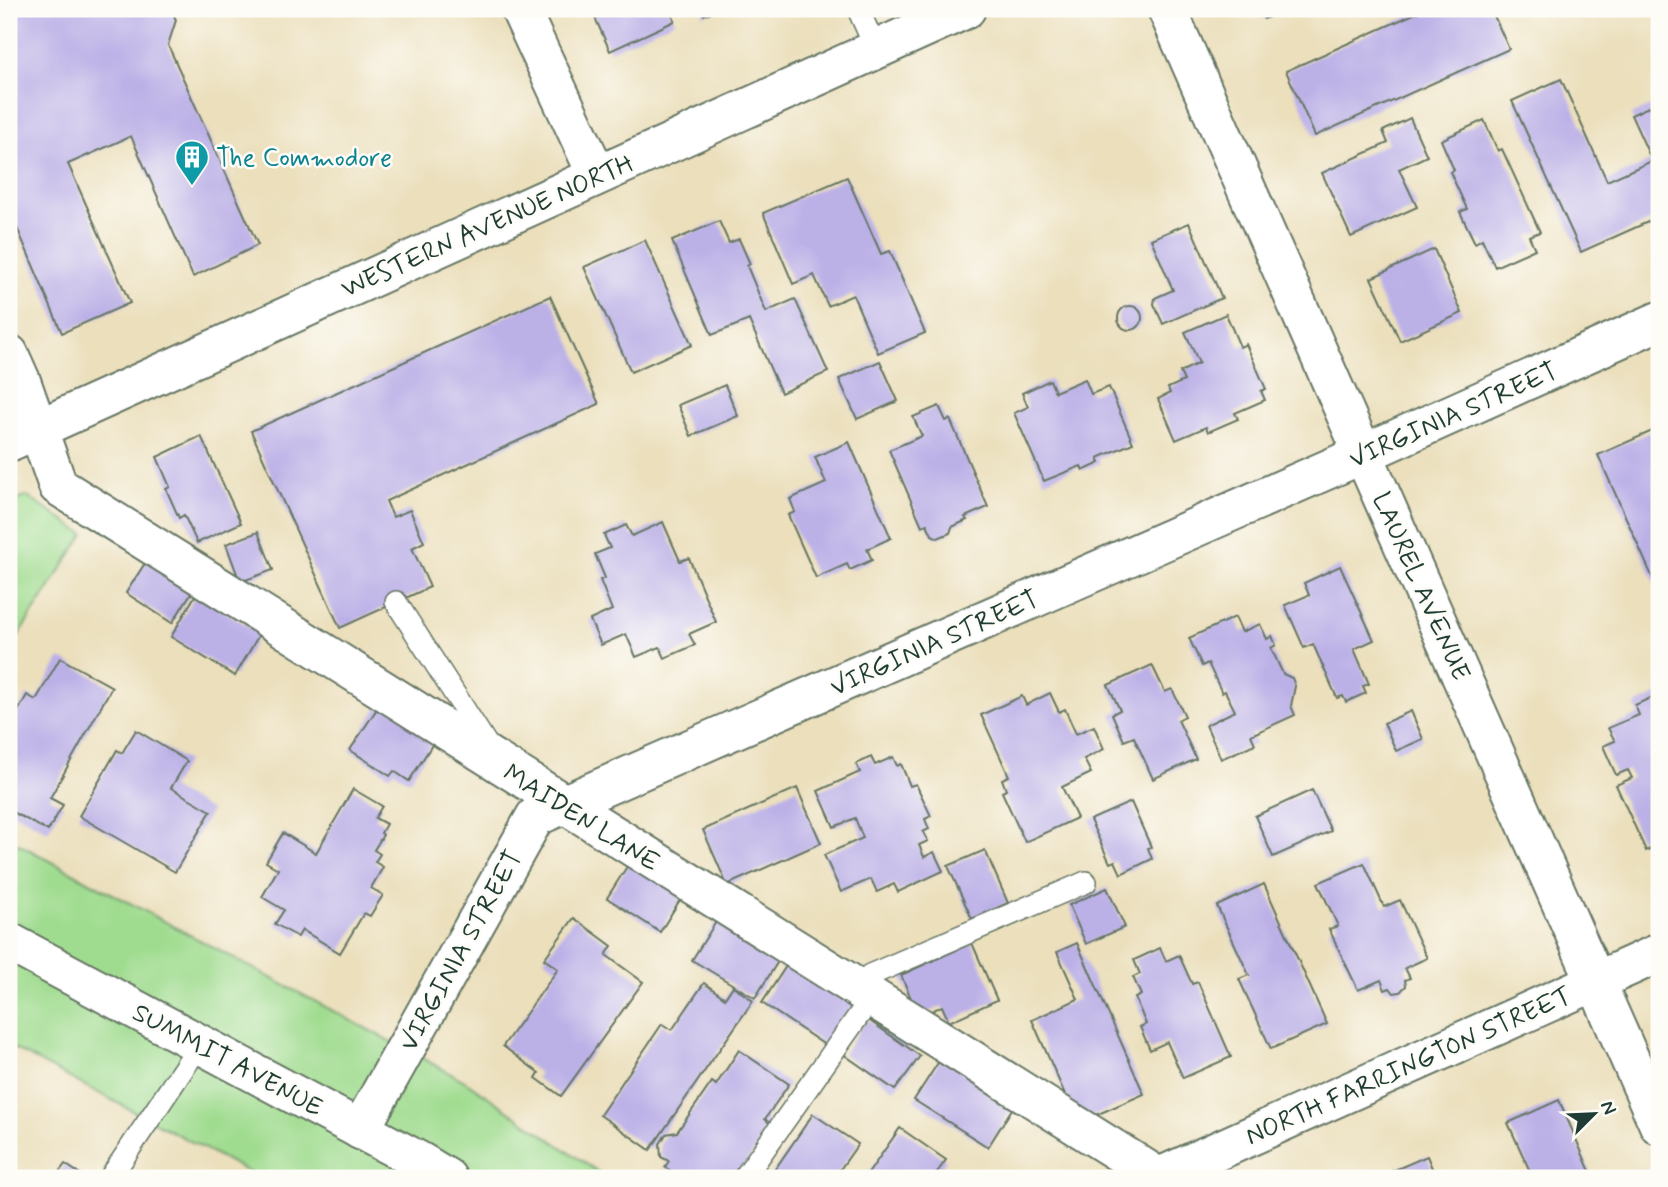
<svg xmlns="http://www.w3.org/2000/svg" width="1668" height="1187" font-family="Mynerve,sans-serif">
<rect width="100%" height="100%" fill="#fdfcf7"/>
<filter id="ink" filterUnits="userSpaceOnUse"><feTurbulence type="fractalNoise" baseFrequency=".0143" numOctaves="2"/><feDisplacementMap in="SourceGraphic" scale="14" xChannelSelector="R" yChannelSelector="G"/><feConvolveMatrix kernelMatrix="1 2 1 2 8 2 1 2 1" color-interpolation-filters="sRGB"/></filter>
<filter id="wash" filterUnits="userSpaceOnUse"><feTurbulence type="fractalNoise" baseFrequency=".00686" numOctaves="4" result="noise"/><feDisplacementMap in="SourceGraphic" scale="28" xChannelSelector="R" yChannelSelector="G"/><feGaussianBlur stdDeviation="1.57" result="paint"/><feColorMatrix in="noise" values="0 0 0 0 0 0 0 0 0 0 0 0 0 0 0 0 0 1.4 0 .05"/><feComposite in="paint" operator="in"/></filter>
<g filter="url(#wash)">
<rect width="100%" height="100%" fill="#ebdfbc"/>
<!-- green -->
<g fill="#a0dc90" stroke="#608c62" stroke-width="2">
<path d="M26 496 84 534 9 650V504Z"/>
<path d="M9 839 465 1081 607 1178H260L9 1046Z"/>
</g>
<g id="blocks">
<!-- building -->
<g fill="#bcb1e7">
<path d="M9 9H171L176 20 168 45 258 245 193 277 131 136 68 164 130 303 62 333 9 209Z"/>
<path d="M591 9H669L675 21 610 51Z"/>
<path d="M701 9H719L704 15Z"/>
<path d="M1259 9H1287L1264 19Z"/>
<path d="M1425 9H1491L1509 49 1315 136 1286 71Z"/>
<path d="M1561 79 1607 181 1652 161 1631 115 1659 102V217L1581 252 1512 101Z"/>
<path d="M1410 118 1427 156 1399 169 1417 207 1351 237 1322 173 1388 143 1383 131Z"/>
<path d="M1484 120 1498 151 1502 149 1540 232 1529 236 1535 249 1495 267 1482 239 1475 243 1460 212 1467 209 1450 172 1454 170 1441 140Z"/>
<path d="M847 177 881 254 890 251 925 333 878 353 853 295 828 306 814 275 793 284 763 213Z"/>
<path d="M719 221 729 243 739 239 750 264 747 266 766 312 795 299 828 372 781 393 749 320 712 335 672 241Z"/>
<path d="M1189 223 1222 298 1163 324 1154 304 1155 298 1173 290 1151 239Z"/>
<path d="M645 240 692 345 631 372 584 267Z"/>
<path d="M1434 249 1462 313 1400 341 1371 278Z"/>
<path d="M550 296 599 404 386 501 393 517 410 510 424 542 412 548 430 587 340 628 251 431Z"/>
<circle cx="1130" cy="318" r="12"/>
<path d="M1226 314 1240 347 1246 344 1266 389 1261 391 1265 400 1235 413 1238 419 1208 432 1206 427 1176 440 1158 399 1170 393 1168 388 1184 381 1180 372 1199 363 1185 332Z"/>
<path d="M880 361 898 401 857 419 839 379Z"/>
<path d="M1085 379 1091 394 1109 387 1133 443 1098 458 1100 463 1083 471 1081 466 1044 481 1014 413 1028 407 1022 393 1050 380 1055 392Z"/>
<path d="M725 385 738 416 691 436 678 405Z"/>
<path d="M939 406 946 421 950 419 988 507 965 517 967 520 952 527 950 533 938 538 932 535 927 524 922 526 889 450 922 436 913 417Z"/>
<path d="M1659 428V592L1598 455Z"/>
<path d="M201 436 241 523 197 543 184 515 179 518 166 489 170 487 157 457Z"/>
<path d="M849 442 891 538 867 549 872 560 850 570 847 564 816 578 788 515 795 512 790 499 826 483 815 457Z"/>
<path d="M663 522 680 561 689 558 716 622 689 634 695 645 665 658 660 647 636 657 626 634 601 645 590 620 612 610 600 580 605 578 595 554 610 548 604 535 626 525 632 536Z"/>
<path d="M258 532 273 570 240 582 226 544Z"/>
<path d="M147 560 193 590 172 623 126 593Z"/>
<path d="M1340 566 1374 640 1354 649 1369 684 1363 686 1366 693 1346 702 1343 696 1337 698 1313 644 1304 648 1285 605 1309 595 1304 583Z"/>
<path d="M196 594 260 633 235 676 171 637Z"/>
<path d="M1235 617 1242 632 1260 624 1267 639 1272 636 1276 645 1271 648 1283 674 1292 678 1295 686 1291 706 1295 715 1251 735 1255 744 1221 759 1206 725 1235 711 1225 691 1222 693 1208 663 1202 666 1189 638Z"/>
<path d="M60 658 112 687 50 798 63 805 48 831 9 810V727L27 695 36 700Z"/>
<path d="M1152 665 1165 692 1172 689 1185 716 1178 720 1196 759 1153 779 1134 737 1124 741 1112 714 1120 710 1108 685Z"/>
<path d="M1050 693 1059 712 1065 709 1076 734 1094 726 1104 749 1084 759 1091 773 1062 787 1077 818 1025 842 1002 792 1006 790 1002 779 1009 776 981 715 1022 696 1026 705Z"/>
<path d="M1659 694V845L1646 851 1616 785 1632 778 1628 770 1616 775 1603 746 1615 741 1608 728 1639 715 1635 705Z"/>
<path d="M384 698 439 734 409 781 394 771 390 776 350 750Z"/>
<path d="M1411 711 1423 739 1396 751 1384 723Z"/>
<path d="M136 730 187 761 171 788 211 811 175 872 79 816 117 750 122 753Z"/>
<path d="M871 757 875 765 893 757 897 766 901 764 910 786 916 784 931 816 925 819 929 829 923 832 928 841 919 845 924 857 934 852 943 871 898 892 894 884 877 892 871 879 841 892 824 855 863 838 855 818 834 827 818 791 860 772 856 764Z"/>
<path d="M797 788 821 843 727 885 703 830Z"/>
<path d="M353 789 382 806 375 818 386 824 381 833 383 835 374 850 380 854 375 862 383 867 371 888 383 895 370 916 364 913 340 953 302 930 298 937 275 924 284 910 262 897 278 869 266 862 283 833 316 853Z"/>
<path d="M1312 790 1331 831 1273 857 1255 816Z"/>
<path d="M1131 802 1151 847 1148 848 1152 859 1121 874 1115 861 1110 863 1090 820Z"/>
<path d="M985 850 1008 903 972 919 948 866Z"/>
<path d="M633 857 686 890 660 932 607 898Z"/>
<path d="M1364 863 1384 907 1400 900 1427 958 1405 968 1410 978 1405 980 1406 986 1400 992 1394 993 1390 988 1385 990 1381 980 1358 990 1329 929 1338 926 1318 883Z"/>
<path d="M1264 884 1327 1024 1271 1049 1239 979 1249 975 1217 906Z"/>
<path d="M1107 888 1125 927 1086 944 1069 905Z"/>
<path d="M719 917 782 955 755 998 692 960Z"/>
<path d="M574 918 612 946 606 955 643 982 561 1096 536 1078 539 1073 503 1046 558 969 544 959Z"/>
<path d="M972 943 997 1000 949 1022 942 1006 919 1017 901 975Z"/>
<path d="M1077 943 1144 1094 1087 1119 1071 1108 1032 1020 1078 999 1057 952Z"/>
<path d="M1160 948 1166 961 1179 955 1192 984 1198 982 1231 1057 1183 1078 1167 1042 1150 1050 1140 1027 1146 1024 1135 998 1141 995 1133 977 1140 974 1134 960Z"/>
<path d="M792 957 858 1001 828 1047 762 1003Z"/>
<path d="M704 983 725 998 733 986 753 1001 650 1150 600 1115 662 1024 672 1030Z"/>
<path d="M867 1019 920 1056 895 1090 843 1054Z"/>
<path d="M739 1050 789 1084 765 1119 772 1125 736 1178H680L665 1167 669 1161 661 1157 660 1144 666 1134 677 1132 712 1082 716 1085Z"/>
<path d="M943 1055 1017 1101 988 1147 914 1100Z"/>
<path d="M1559 1100 1593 1178H1533L1508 1123Z"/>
<path d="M813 1114 858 1144 834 1178H769Z"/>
<path d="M900 1128 946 1160 933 1178H865Z"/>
<path d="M1427 1156 1436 1178H1376Z"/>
<path d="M65 1164 86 1178H55Z"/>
</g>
</g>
</g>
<g filter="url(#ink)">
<use href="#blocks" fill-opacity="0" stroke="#667664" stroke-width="2"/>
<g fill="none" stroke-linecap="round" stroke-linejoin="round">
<!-- lane casing -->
<g stroke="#667664" stroke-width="24">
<g id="lane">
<path d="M858 9 876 49"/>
<path d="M396 602 489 748"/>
<path d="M110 1178 200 1044"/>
<path d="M744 1178 864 1008 870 975 1086 882"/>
</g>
</g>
<!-- street casing -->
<g stroke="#667664" stroke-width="42">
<g id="street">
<path d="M520 9 597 175"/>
<path d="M1167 9 1659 1125"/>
<path d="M9 354 21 381 58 486 1160 1178"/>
<path d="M360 1130 535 817 1363 454 1659 321"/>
<path d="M1157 1178 1659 953"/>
</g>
</g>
<!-- secondary casing -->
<g stroke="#667664" stroke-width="42">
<g id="secondary">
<path d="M9 442 966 9"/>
<path d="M9 942 419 1161 447 1178"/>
</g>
</g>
<!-- lane -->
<use href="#lane" stroke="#fff" stroke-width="21"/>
<!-- street -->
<use href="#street" stroke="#fff" stroke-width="38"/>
<!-- secondary -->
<use href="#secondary" stroke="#fff" stroke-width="38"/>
</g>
</g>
<!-- icons -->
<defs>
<g id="building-pin" transform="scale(1.75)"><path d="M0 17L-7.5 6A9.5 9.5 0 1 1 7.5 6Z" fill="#0f9aa8" stroke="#fdfcf7"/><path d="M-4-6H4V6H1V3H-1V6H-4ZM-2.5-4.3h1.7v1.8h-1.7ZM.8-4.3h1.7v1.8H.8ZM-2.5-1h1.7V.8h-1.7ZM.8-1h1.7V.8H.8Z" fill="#fff"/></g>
</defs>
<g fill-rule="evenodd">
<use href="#building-pin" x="192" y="157"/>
</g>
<g text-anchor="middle" stroke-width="5" stroke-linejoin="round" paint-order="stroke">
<!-- culture labels -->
<g font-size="26" fill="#0d838f" stroke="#fdfcf7" text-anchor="start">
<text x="216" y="166">The Commodore</text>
</g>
<!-- street labels -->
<g font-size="26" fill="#1f3d34" stroke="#fdfcf7">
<text transform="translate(487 225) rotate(-24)" y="9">WESTERN AVENUE NORTH</text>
<text transform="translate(1453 414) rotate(-24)" y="9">VIRGINIA STREET</text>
<text transform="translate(1422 586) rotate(66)" y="9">LAUREL AVENUE</text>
<text transform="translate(934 642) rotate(-24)" y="9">VIRGINIA STREET</text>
<text transform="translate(582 817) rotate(32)" y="9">MAIDEN LANE</text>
<text transform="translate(460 950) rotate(-61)" y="9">VIRGINIA STREET</text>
<text transform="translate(228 1059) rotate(28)" y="9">SUMMIT AVENUE</text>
<text transform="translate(1408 1065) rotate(-24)" y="9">NORTH FARRINGTON STREET</text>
</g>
</g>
<!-- margin -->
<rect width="1668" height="1187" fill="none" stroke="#fdfcf7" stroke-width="35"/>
<!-- north arrow -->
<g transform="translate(1594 1114) rotate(66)" stroke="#fdfcf7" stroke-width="5" paint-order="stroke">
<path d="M0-5L12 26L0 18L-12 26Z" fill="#1f3d34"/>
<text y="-10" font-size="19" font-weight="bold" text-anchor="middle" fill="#1f3d34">N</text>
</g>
</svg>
